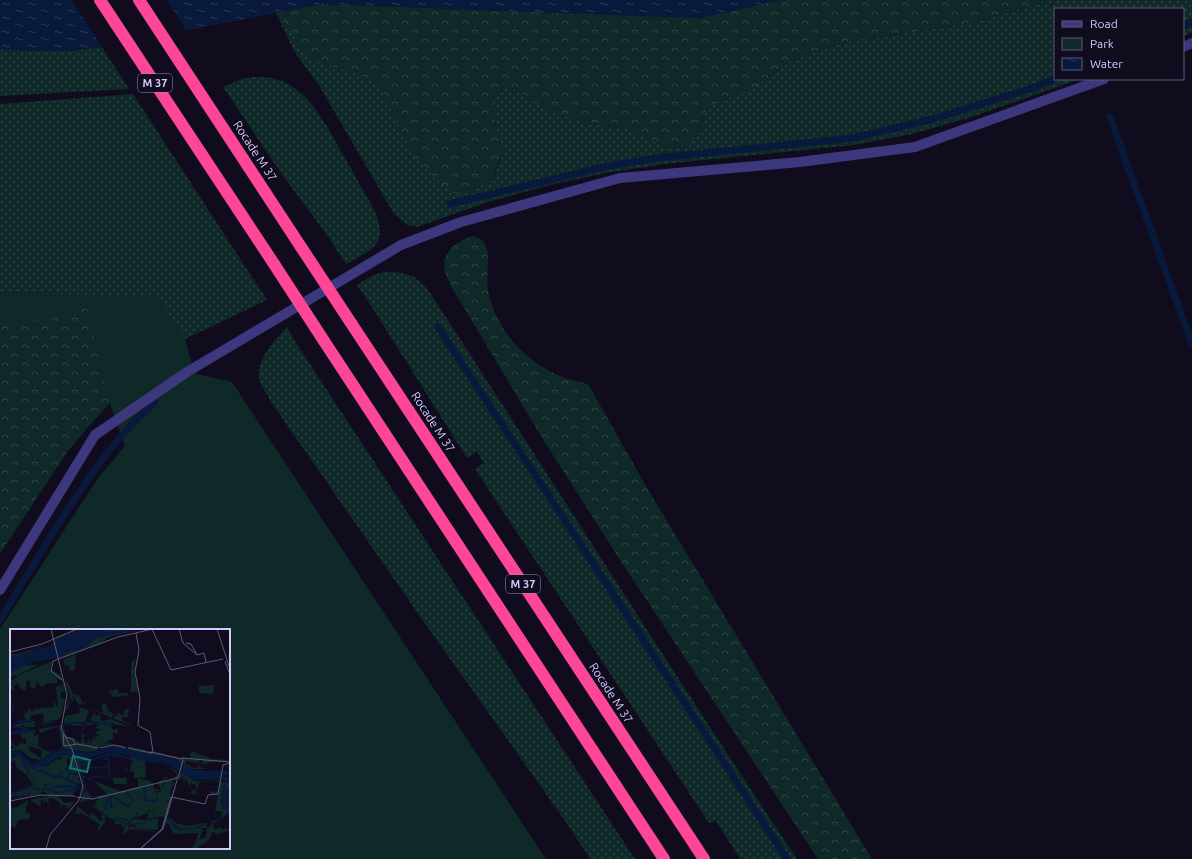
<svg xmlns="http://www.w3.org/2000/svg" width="1192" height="859" font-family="Ubuntu,sans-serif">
<defs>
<pattern id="grass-dots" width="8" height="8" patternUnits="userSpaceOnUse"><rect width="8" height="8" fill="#0f2828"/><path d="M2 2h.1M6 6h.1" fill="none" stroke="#314648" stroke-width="1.8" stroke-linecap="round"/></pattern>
<pattern id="forest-crowns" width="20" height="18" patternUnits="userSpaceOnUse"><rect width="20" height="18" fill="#0f2828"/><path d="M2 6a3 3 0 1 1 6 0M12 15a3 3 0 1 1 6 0" fill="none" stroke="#314648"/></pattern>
<pattern id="water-ripples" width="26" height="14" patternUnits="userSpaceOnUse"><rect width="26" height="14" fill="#09193b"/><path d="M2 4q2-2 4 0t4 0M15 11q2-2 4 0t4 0" fill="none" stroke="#2c3958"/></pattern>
</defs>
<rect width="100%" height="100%" fill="#100c1e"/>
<!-- grass -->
<g fill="url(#grass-dots)">
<path d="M1048 0H1192V32L1183 36V9H1055V79H1080L972 117 912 134 854 145 674 163 611 172 550 185 488 202 417 227 407 225 394 214 320 87 294 51 276 13 308 55 321 63 358 74 378 85 391 107 403 137 475 190 493 177 503 153 496 126 492 98 505 87 517 91 553 113 592 124 627 129 671 149 702 128 703 114 714 104 732 97 771 76 785 64 807 54 843 43 970 23 1031 6Z"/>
<path d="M102 47 129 89 0 96V50L70 51Z"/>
<path d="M253 77C267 77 281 78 293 87 316 103 329 130 342 153 353 172 364 192 375 211 389 246 372 249 346 264L329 238 283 176 223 87 242 79Z"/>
<path d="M133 94 267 300 185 339 155 294 133 298 0 292V104Z"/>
<path d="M385 272C405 272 415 274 428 290 552 479 671 671 797 859H740L716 821 709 823 475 469 484 463 477 452 467 458 368 301 357 285 373 275Z"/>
<path d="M287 327 298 346 635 859H590L568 825 419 615 271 402C268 395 263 389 260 382 253 362 274 341 287 327Z"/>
</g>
<!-- forest -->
<g fill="url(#forest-crowns)">
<path d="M780 0H1048L1031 6 970 23 843 43 807 54 785 64 751 91 714 104 703 114 702 128 688 145 671 149 627 129 592 124 553 113 517 91 504 87 492 98 496 126 503 153 492 177 475 190 454 193 437 181 416 158 403 137 391 107 378 85 358 74 321 63 307 55 276 13 322 4 700 18Z"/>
<path d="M472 236C479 238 484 240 486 247 490 256 486 277 488 289 495 331 528 365 567 379 574 381 581 382 588 384L647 488 872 859H818L622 563 544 441 451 286C449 281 446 276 445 271 440 252 458 241 472 236Z"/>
<path d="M0 292 133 296V298L155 294 127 385 89 426 67 452 0 554Z"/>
</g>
<!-- park -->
<path fill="#0f2828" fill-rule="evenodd" d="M0 292 133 296V298L155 294 185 339 194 373 232 382 546 859H0V629L98 478 125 446 110 404 87 308 0 327ZM11 630H229V848H11Z"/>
<!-- water -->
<path fill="url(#water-ripples)" d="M0 0H780L700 18 322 4 102 47 70 51 0 50Z"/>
<!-- pier -->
<path fill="#100c1e" d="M72 0H167L187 32 103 49Z"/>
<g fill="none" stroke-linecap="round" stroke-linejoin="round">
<!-- stream -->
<g stroke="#09193b" stroke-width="7">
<path d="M1183 26 1192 22"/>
<path d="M1110 117 1192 344"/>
<path d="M450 204 604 167 657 158 853 138 933 119 1029 89 1055 79"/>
<path d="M438 327 787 859"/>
<path d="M0 620C40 555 80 481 131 425 138 417 147 410 155 402"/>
</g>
<!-- street -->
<g stroke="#3d377d" stroke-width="10">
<path d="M1183 47 1192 43"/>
<path d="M0 590 95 435 187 372 401 245 461 222 620 178 800 162 915 147 1104 79"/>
</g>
<!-- highway -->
<g stroke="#fe4697" stroke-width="12">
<path d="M100 0 274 264"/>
<path d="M139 0 301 247"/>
<path d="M351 323 704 859"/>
<path d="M324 341 664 859"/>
</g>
<!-- highway-bridge -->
<g stroke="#fe4697" stroke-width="12">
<path d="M301 247 351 323"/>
<path d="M274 264 324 341"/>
</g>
</g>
<g text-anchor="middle" stroke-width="3" stroke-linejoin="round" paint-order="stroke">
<!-- shield labels -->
<g fill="#100c1e" stroke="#9891bc" stroke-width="1">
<rect x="138" y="74" width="34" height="18" rx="3"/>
<rect x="506" y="575" width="34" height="18" rx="3"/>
</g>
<g font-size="11" font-weight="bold" fill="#d2caff">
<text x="155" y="87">M 37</text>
<text x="523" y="588">M 37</text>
</g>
<!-- street labels -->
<g font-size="12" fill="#d2caff" stroke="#100c1e">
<text transform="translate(255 151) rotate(57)" y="4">Rocade M 37</text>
<text transform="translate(433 422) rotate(57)" y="4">Rocade M 37</text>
<text transform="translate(611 693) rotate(57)" y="4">Rocade M 37</text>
</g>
</g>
<!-- overview -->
<g transform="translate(10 629)">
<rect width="220" height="220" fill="#100c1e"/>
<path d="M42 32 40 40 51 46 53 53 47 49V54H36L33 58 28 55V50L25 60 20 58V53L17 51 16 62 11 60 8 54 3 57 5 62 0 59V55L1 56 4 54 0 55V49L5 53 3 48 8 49 9 46ZM57 52 63 65 69 67 74 75 77 69 75 75 82 80 93 84V81H97H92V75L96 74 98 81 103 85 102 89 108 86 106 84 114 86V82L119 79 118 88H113L112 91 127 99 83 81 73 74 69 76 62 65 64 74 60 69 58 79 53 87 60 67 55 53ZM53 54 56 67 55 62 51 63 50 69 55 70 50 90 34 95 33 84 20 87V91H25L12 93 17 92 13 86 19 81 18 77 22 83 24 80 44 78V70L46 77 48 76 46 58 49 56 54 61 51 56ZM108 60V64H118L117 67 102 68 101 64H99L98 62ZM85 83V87L91 86 90 92 101 90 120 98 83 92 80 91ZM23 92 27 93 24 94 25 98H15L13 95 10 99 2 96ZM72 94V97L53 96 57 108 63 109 71 114 72 102 75 94H82V97L76 95 72 104 75 107 72 109 75 110 74 114H77L78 110 79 111V115L83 110 87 111 83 108H87L88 105 84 104 88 102 84 100 89 102 90 100 85 99 89 96 83 95H101L102 100 105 102 103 100H108L107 105 103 103V110L93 115 100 114 101 115H104V116H110L116 118 102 116 91 117 86 122 78 123 63 121 61 115 66 114 62 109 64 113 61 115 54 104 52 96ZM51 96 59 115 51 118 60 116 62 121 50 118 27 133 29 131 20 129 9 120 0 123V120L6 119 0 116V111L6 118 9 116 7 112 11 116 13 111V115H16V109L12 110 10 104 26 101 23 108 29 105 28 118H29V117L30 114V113L29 117 35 122V121L34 120 39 123 45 121 52 117 49 97 30 104 29 100ZM18 117 32 121 31 129 19 121ZM117 117 171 129H180L181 122 202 130 220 131 193 135 192 131 188 132 191 134V135H189L191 134 176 132V136H180V138L187 139 189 135V138L198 140H186L179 139 165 130 122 122ZM98 124H107L119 130 107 126 104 129 102 125 98 126 91 129 83 131 76 132 68 131 72 146 81 150 84 146 99 149 98 130 100 148 103 149 84 147 81 150 84 152 110 162 144 154V160H148V163L144 161 148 166 147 172H144V181H139L138 184 122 190 137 191 139 182H144L143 188 138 191 148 189V201L126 199 124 195H119L120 192 117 195 100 189 84 177 89 168 78 169 75 167 78 171 70 174 74 159 75 166 76 161 82 168 97 165 83 151 73 148 76 160 74 159 66 129 72 131 88 130ZM52 125 64 128V131L50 128 24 152V156L31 159 21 158 28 161 27 166 19 167 20 158 1 164 23 156 17 146 6 138 5 131 0 134V129L10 127 18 140 20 138 38 137ZM121 132 122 137 136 138 135 149 129 148V139L122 140 120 144H117L115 143 117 138V144H120ZM158 138 167 142 168 149 170 142 185 152 192 153 204 151H210L207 152 210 153 207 165H199L202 162 208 163 209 158 203 157H209V153H204L206 151 189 154 185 166 180 163 187 160 185 155H180L181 160 175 149 174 158 173 147 170 151 169 147V152L166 149 160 150 165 148 167 145ZM156 148 159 149 153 152 152 158 156 152H162L164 155 159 164 162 166 151 162 148 154Z" fill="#0f2828" fill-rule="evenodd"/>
<path d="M32 17 15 26 0 29V25H9ZM14 36H28L8 46V49L6 46 0 48V43ZM117 125 135 132V138L122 137 123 132 112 127 123 130ZM129 139V149L144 154 128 158V149H124V142L121 143 122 140ZM115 143 117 155H104L103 149H116ZM28 149 34 156 44 158 58 156 68 158 60 157 58 166 48 167 54 174 64 173 62 177 55 181 58 177 53 176 50 179 51 175 43 169 38 170 39 176 35 170 34 174 32 171 29 172 31 174 30 177 20 171 40 167 33 162 28 166V161L21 158 31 159 24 156 25 150ZM20 159 18 167 6 168 5 165 0 171V165ZM17 172H19L16 178V183L21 185 19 190 9 191 5 199 0 197V190L3 187 0 189V177L4 180ZM68 177 79 187 80 184 84 185 90 192 93 190 90 187 94 186 114 195 118 196 121 192 118 200 124 196V199L144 202V208L131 216 143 208 144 203 123 200 118 201 115 205 113 203 115 197 111 199 112 195H105V191L95 188V193L87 204 89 195 72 184 65 185ZM157 189 165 198 172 201 198 195 195 199H188L195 202H192L189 211 196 208 197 198H200L203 191 208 192 203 194 204 201 211 198 213 202 215 198 216 201 220 199V201L209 205 202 203 199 211 186 220H181L186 213 188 204 163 205 160 196 155 194Z" fill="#0f2828"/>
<path d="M76 0H133L99 8 89 15 51 29 46 9ZM66 25 65 41 59 42V38L62 37 55 36 53 31ZM125 29 124 44 128 62 121 64V34ZM204 56 203 65 189 64V57ZM70 79 79 81 75 93 54 94 55 87 69 84ZM54 128 57 129V138L63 133 60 131H64L70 154 62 157 67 160 62 166H42V163L35 160 36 156 39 157 33 155 28 149 25 152 14 133 21 138 33 139ZM210 152 220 154V183L210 188 212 183 206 182 204 190ZM153 162 161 165 159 172 155 173 159 174 155 188H143L144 172H147L148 163ZM158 187 166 194 178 197 191 194H198L184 199 172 200 160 193Z" fill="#0f2828"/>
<path d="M77 0H100L95 3 132 0 87 9 74 20 60 22 50 29 23 33 0 43V29L40 17 46 10ZM104 117 165 131 184 141 220 142V146H211L220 149V153L207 150 185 151 154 134 132 132 118 126 98 123 76 130 53 125 35 137 23 139 15 134 19 141V145L25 150V155L23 156 24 150 18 145 10 127H0V123L8 121 23 135 52 119 78 124ZM214 154 218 156 214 159 220 160V167L216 171 220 173V181L213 180 210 175ZM35 155 45 158 59 156 74 159 76 161 75 166 81 174 89 181 90 184H94L100 189 104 190 117 195 132 194 147 187H153L157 188 170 200 184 199 200 192 204 191H208L210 188 212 187 215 185 220 184 208 192H201L185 200 171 201 165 199 155 188 153 192 154 189 148 188 131 195 119 196 100 190 90 184 81 176 75 166 74 159H46L36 156 35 159 33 162 22 160 21 158 20 159V164L18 167 19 159 0 165V161L4 163 22 156V159L33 161Z" fill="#09193b"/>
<path fill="none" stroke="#09193b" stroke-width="2" d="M0 69 4 83M6 93 23 91M33 93 34 95 44 92M76 93 105 95M54 95 71 93M3 98 17 99M2 104 17 101M0 105 26 101M93 130H96L98 127 99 138M69 131H81L102 125 118 129M78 132 79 139 99 138 100 149M68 133 75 158M22 139 46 148 52 143M55 141 64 133M48 147 69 156M81 150 84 147 97 149M58 151 59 143 69 146M46 157H67M134 158 135 171 147 172M34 159 49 164M116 162 124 173M5 163 6 168 15 166M50 163 68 160M102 167 118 177 122 174M94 181 100 166M98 181 101 177V166M107 189 119 192M119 194 128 184"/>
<path fill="none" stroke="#5e5878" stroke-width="1" d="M142 0 161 41 213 30M169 0 173 14 187 26M207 0 220 40M126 4 129 21 125 43 130 69 128 97M53 6 68 0M108 8 143 0M176 14 181 15 187 26M0 23 32 15 55 5M187 26 194 24 196 33M215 32 220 46M52 51 41 42 43 32 108 8M129 97 140 103 143 123M53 105 54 117M55 108 63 110 65 115M54 117 67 115 88 119M90 119 104 116 116 119M118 119 141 124M142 125 141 123 172 130M174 130 172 129 220 133M168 149 173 131M66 168 83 170 168 149M0 172 30 166 65 167M36 220 40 206 69 171 73 158 62 120 51 100 57 66 41 0M130 220 153 200 167 151M130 220 152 200 161 168 195 175 198 166 208 165 213 136 220 134"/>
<path fill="#0f766e" fill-opacity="0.15" stroke="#0f766e" stroke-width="2" d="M63 127 80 131 77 143 60 139Z"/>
<rect width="220" height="220" fill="none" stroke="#d2caff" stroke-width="2"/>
</g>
<!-- legend -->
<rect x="1054" y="8" width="130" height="72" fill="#100c1e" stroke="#5e5878"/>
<rect x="1062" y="21" width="20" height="6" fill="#3d377d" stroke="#5e5878"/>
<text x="1090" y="28" font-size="12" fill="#d2caff">Road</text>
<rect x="1062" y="38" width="20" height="12" fill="#0f2828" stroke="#5e5878"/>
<text x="1090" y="48" font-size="12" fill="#d2caff">Park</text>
<rect x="1062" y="58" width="20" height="12" fill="url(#water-ripples)" stroke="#5e5878"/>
<text x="1090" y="68" font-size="12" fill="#d2caff">Water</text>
</svg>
